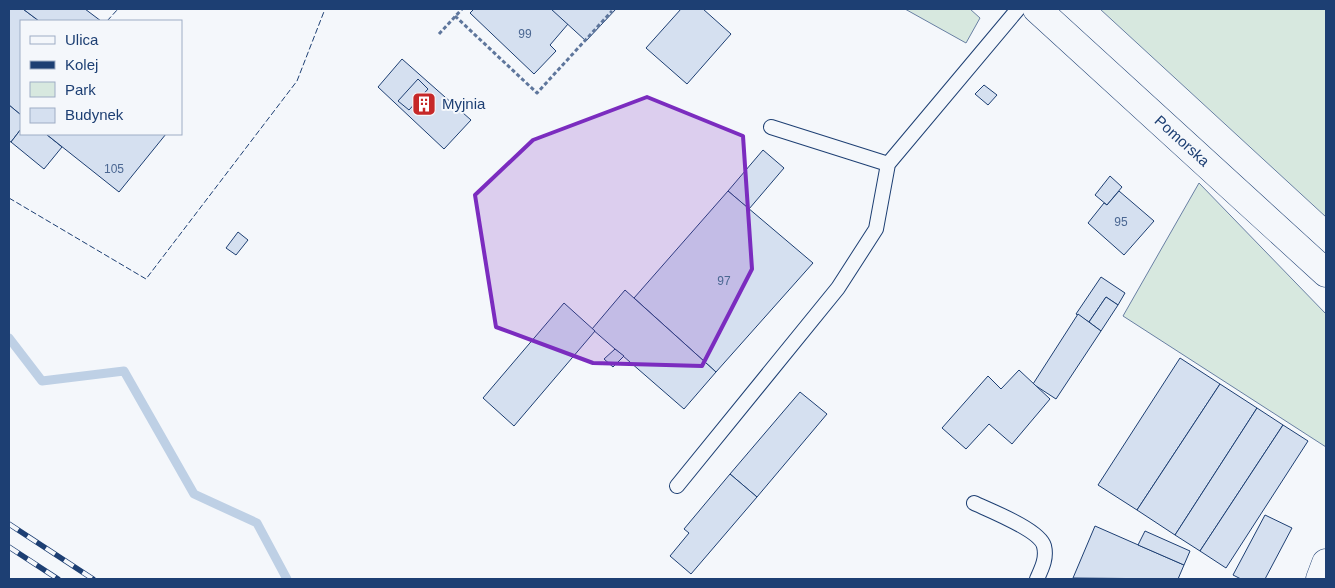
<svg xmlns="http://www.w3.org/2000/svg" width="1335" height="588" font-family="Arial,sans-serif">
<rect width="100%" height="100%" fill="#f4f7fb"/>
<!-- green -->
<g fill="#d7e8df" stroke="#687fa3">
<path d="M905 9H970L980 18 966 43Z"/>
<path d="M1100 9H1326V217Z"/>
<path d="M1199 183 1326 314V447L1123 316Z"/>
</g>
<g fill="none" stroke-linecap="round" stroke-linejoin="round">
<!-- stream -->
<path stroke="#bed0e5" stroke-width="9" d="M9 338 42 381 124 371 194 494 257 523 287 579"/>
</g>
<!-- building -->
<g fill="#d5e0f0" stroke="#1d3f73">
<path d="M9 9H23L39 21H21V115L9 105Z"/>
<path d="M23 9H85L101 21H39Z"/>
<path d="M474 9H556L568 24 550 45 556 51 534 74 470 13Z"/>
<path d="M551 9H616L586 41Z"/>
<path d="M681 9H703L731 34 687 84 646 48Z"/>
<path d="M402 59 471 120 444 149 378 87Z"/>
<path d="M418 79 428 89 409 110 398 101Z"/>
<path d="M984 85 997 95 988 105 975 94Z"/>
<path d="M9 105 21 115V129L11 142 9 141Z"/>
<path d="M21 129V134H46L62 147 44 169 11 142Z"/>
<path d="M46 134H166L119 192Z"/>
<path d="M763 150 784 168 749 209 728 191Z"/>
<path d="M1110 176 1122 187 1107 205 1095 195Z"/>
<path d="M728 191 813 263 716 372 634 298Z"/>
<path d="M1119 191 1154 221 1124 255 1088 223 1104 203 1107 205Z"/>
<path d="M238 232 248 240 236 255 226 248Z"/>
<path d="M1101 277 1125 293 1118 305 1106 297 1089 322 1076 314Z"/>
<path d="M625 290 716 372 684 409 592 329Z"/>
<path d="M1106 297 1118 305 1101 331 1089 322Z"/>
<path d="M564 303 595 331 514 426 483 398Z"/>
<path d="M1078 314 1101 331 1056 399 1033 384Z"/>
<path d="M615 349 624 356 613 367 604 359Z"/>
<path d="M1180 358 1220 384 1137 510 1098 485Z"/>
<path d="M1019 370 1050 399 1012 444 989 424 966 449 942 428 988 376 1001 389Z"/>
<path d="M1220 384 1257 408 1175 535 1137 510Z"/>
<path d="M800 392 827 414 757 497 730 474Z"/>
<path d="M1257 408 1283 425 1200 551 1175 535Z"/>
<path d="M1283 425 1308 441 1226 568 1200 551Z"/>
<path d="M730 474 757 497 691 574 670 556 689 533 684 529Z"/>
<path d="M1265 515 1292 528 1265 579H1241L1233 575Z"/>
<path d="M1095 526 1184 565 1178 579 1073 578Z"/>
<path d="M1145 531 1190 551 1184 565 1138 545Z"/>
</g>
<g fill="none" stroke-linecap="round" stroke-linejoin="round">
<!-- service casing -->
<g stroke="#1d3f73" stroke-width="16">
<g id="service">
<path d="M771 127 888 164"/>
<path d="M677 486 838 288 876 229 888 164 1018 9"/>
<path d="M974 503C989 510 1040 530 1044 546 1047 558 1042 568 1037 579"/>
</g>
</g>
<!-- minor casing -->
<g stroke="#1d3f73" stroke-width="29">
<path id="minor" d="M1320 579 1326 563"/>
</g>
<!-- primary casing -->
<g stroke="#1d3f73" stroke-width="29">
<path id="primary" d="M1037 9 1326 273"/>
</g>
<!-- path -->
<g stroke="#5e769c" stroke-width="3" stroke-dasharray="4 2.5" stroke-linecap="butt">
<path d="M455 16 537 93 612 11"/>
<path d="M439 34 462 9"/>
</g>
<!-- service -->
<use href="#service" stroke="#f4f7fb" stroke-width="14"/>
<!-- minor -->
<use href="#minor" stroke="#f4f7fb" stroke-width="28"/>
<!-- primary -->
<use href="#primary" stroke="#f4f7fb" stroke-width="28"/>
<!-- rail casing -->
<g stroke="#1d3f73" stroke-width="5.5">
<g id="rail">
<path d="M9 524 93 579"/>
<path d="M9 547 58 579"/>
</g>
</g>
<!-- rail -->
<use href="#rail" stroke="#f4f7fb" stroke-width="4" stroke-dasharray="11" stroke-linecap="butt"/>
<!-- fence -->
<g stroke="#1d3f73" stroke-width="1" stroke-dasharray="6 2.5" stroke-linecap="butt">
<path d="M107 21 118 9"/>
<path d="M9 198 146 279 297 81 325 9"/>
</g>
</g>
<!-- marked area -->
<path fill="#7b2cbf" fill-opacity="0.2" stroke="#7b2cbf" stroke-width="4" stroke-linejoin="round" d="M647 97 743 136 752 269 702 366 593 363 496 327 475 195 533 140Z"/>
<!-- icons -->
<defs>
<g id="building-square" transform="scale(1.25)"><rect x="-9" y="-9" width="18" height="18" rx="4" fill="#c62828" stroke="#f4f7fb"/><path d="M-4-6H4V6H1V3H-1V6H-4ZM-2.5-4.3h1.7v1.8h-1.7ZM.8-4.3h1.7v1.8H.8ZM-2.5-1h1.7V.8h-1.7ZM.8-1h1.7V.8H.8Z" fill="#fff"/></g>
</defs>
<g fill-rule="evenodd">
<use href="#building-square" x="424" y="104"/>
</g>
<g text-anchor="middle" stroke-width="4" stroke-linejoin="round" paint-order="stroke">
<!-- number labels -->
<g font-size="12" fill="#4b6792">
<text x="525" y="38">99</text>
<text x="114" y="173">105</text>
<text x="1121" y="226">95</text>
<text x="724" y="285">97</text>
</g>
<!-- poi labels -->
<g font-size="15" fill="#1d3f73" stroke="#f4f7fb" text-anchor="start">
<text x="442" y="109">Myjnia</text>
</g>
<!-- street labels -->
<g font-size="15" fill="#1d3f73" stroke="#f4f7fb">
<text transform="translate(1182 141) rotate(42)" y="5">Pomorska</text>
</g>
</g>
<!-- border -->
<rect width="1335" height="588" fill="none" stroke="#1d3f73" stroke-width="20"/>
<!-- legend -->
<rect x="20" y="20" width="162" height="115" fill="#f4f7fb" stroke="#9eadc5"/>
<rect x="30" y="36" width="25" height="8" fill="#f4f7fb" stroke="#9eadc5"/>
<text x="65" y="45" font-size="15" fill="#1d3f73">Ulica</text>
<rect x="30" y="61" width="25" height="8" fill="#1d3f73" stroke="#9eadc5"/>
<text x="65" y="70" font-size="15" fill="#1d3f73">Kolej</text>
<rect x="30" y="82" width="25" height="15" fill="#d7e8df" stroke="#9eadc5"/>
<text x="65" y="95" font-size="15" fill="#1d3f73">Park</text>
<rect x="30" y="108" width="25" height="15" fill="#d5e0f0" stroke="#9eadc5"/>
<text x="65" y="120" font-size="15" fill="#1d3f73">Budynek</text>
</svg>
